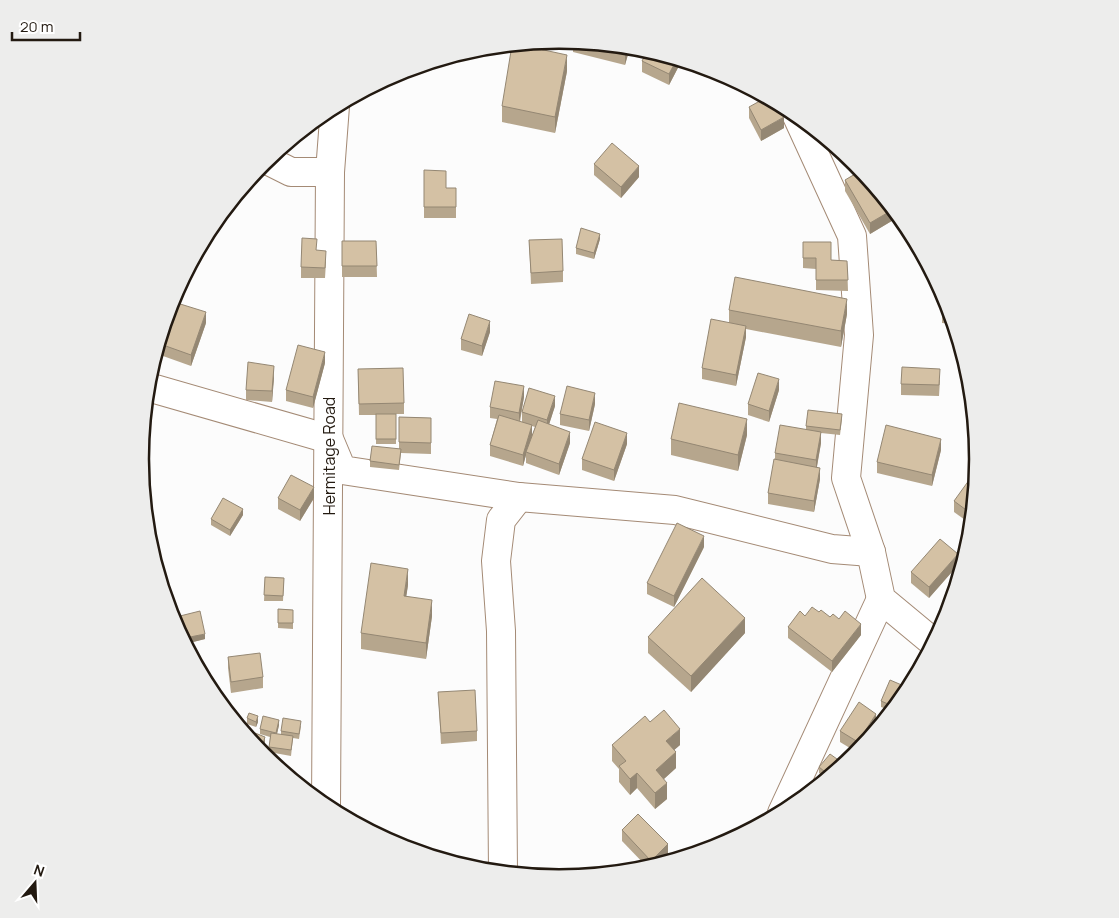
<svg xmlns="http://www.w3.org/2000/svg" width="1119" height="918" font-family="Manrope,sans-serif">
<rect width="100%" height="100%" fill="#fcfcfc"/>
<g fill="none" stroke-linecap="round" stroke-linejoin="round">
<!-- minor casing -->
<g stroke="#a48a75" stroke-width="30">
<g id="minor">
<path d="M796 114 852 236 859 335 846 478 871 552 881 599 934 643"/>
<path d="M267 160 291 172H330"/>
<path d="M148 387 329 439 342 470 519 497 675 510 832 549 871 552"/>
<path d="M326 806 330 172 335 106"/>
<path d="M782 813 881 599"/>
<path d="M503 872 501 631 496 561 501 520 519 497"/>
</g>
</g>
<!-- minor -->
<use href="#minor" stroke="#fff" stroke-width="28"/>
</g>
<!-- wall -->
<g fill="#b6a68d" fill-rule="evenodd">
<path d="M573 41 630 47 625 65 573 52Z"/>
<path d="M648 50 682 60 669 85 642 72V61Z"/>
<path d="M447 57V61L428 63Z"/>
<path d="M567 71 555 133 502 122V106Z"/>
<path d="M749 107 784 128 761 141 749 118Z"/>
<path d="M594 164 639 177 621 198 594 175Z"/>
<path d="M424 170 446 188H456V218H424Z"/>
<path d="M845 180 900 216 870 234 845 191Z"/>
<path d="M600 239 594 259 576 254V248Z"/>
<path d="M529 240 563 271V282L531 284Z"/>
<path d="M342 241H376L377 277H342Z"/>
<path d="M803 242 831 260 847 261 848 291 816 290V269L803 268Z"/>
<path d="M317 251 326 262 325 278H301V267Z"/>
<path d="M947 299 954 324 942 323V312Z"/>
<path d="M729 310 847 314 841 347 746 329V337L736 386 702 379V368L729 323Z"/>
<path d="M206 323 191 366 163 356V345Z"/>
<path d="M490 332 482 356 461 350V339Z"/>
<path d="M325 363 313 408 286 401V390Z"/>
<path d="M358 369 404 403V414H396V444H376V415H359Z"/>
<path d="M274 377 272 402 246 400V390Z"/>
<path d="M940 380 939 396 901 395V384Z"/>
<path d="M779 390 769 422 748 415V404Z"/>
<path d="M524 397 520 422 522 423V412L555 406 549 424 570 443 559 475 526 463V455L523 466 490 456V445L497 419 490 418V407ZM532 426 535 427 532 436Z"/>
<path d="M595 404 589 431 560 425V414Z"/>
<path d="M399 417 431 418V454L401 453 399 470 370 467V461L399 449Z"/>
<path d="M842 419 840 435 821 433V443L817 467 820 479 814 512 768 504V493L775 459V453L806 429V426Z"/>
<path d="M747 435 738 471 671 455V439Z"/>
<path d="M627 444 614 481 582 470V459Z"/>
<path d="M941 450 932 486 877 473V462Z"/>
<path d="M977 479 972 525 954 512V501Z"/>
<path d="M278 498H314L300 521 278 509Z"/>
<path d="M243 515 230 536 211 525V519Z"/>
<path d="M704 547 674 607 647 594V583Z"/>
<path d="M958 565 929 598 911 583V572Z"/>
<path d="M265 577 284 578 283 601H264Z"/>
<path d="M408 585 406 596 432 616 426 659 361 649V633Z"/>
<path d="M278 609 293 610V629L278 628Z"/>
<path d="M819 612 830 617 861 635 832 672 788 638V627L805 616Z"/>
<path d="M180 616 205 639 185 644 180 622Z"/>
<path d="M745 633 691 692 648 653V637Z"/>
<path d="M228 657 263 677V688L231 693 228 668Z"/>
<path d="M904 691 900 702 892 711 881 707V701Z"/>
<path d="M438 692 477 731V741L441 744Z"/>
<path d="M247 718 258 722 256 727 247 724Z"/>
<path d="M650 722 680 745 674 750 676 768 664 779 667 799 655 809 637 788 630 795 619 782V769L612 761V745Z"/>
<path d="M279 725 277 734 281 735V731L301 726 299 739 293 738 291 756 269 752 270 737 260 734V729Z"/>
<path d="M876 725 858 753 840 742V731Z"/>
<path d="M844 765 827 779 819 773V767Z"/>
<path d="M622 830 668 855 658 865 648 868 622 841Z"/>
</g>
<!-- shaded-wall -->
<g fill="#948773">
<path d="M626 47H630L625 65V49Z"/>
<path d="M567 55V71L555 133V117Z"/>
<path d="M677 59 682 60 669 85V74Z"/>
<path d="M784 117V128L761 141V130Z"/>
<path d="M639 166V177L621 198V187Z"/>
<path d="M894 209 900 216 870 234V223Z"/>
<path d="M600 234V239L594 259V253Z"/>
<path d="M847 299V314L841 347V331Z"/>
<path d="M206 312V323L191 366V355Z"/>
<path d="M490 321V332L482 356V346Z"/>
<path d="M746 326V337L736 386V375Z"/>
<path d="M325 352V363L313 408V397Z"/>
<path d="M274 366V377L272 402V391Z"/>
<path d="M779 379V390L769 422V411Z"/>
<path d="M524 386V397L519 423V413Z"/>
<path d="M595 393V404L589 431V420Z"/>
<path d="M555 396V406L547 431V420Z"/>
<path d="M747 419V435L738 471V455Z"/>
<path d="M532 425V436L526 452V455L523 466V455Z"/>
<path d="M570 432V443L559 475V464Z"/>
<path d="M821 432V443L816 471V460Z"/>
<path d="M627 433V444L614 481V470Z"/>
<path d="M941 439V450L932 486V475Z"/>
<path d="M820 468V479L814 512V501Z"/>
<path d="M314 487V498L300 521V510Z"/>
<path d="M243 509V515L230 536V530Z"/>
<path d="M704 536V547L674 607V596Z"/>
<path d="M958 554V565L929 598V587Z"/>
<path d="M408 569V585L404 612V596Z"/>
<path d="M432 600V616L426 659V643Z"/>
<path d="M745 618V633L691 692V676Z"/>
<path d="M861 624V635L832 672V661Z"/>
<path d="M205 634V639L185 644V638Z"/>
<path d="M904 686V691L900 702 895 707Z"/>
<path d="M876 714V725L858 753V742Z"/>
<path d="M258 716V722L256 727V722Z"/>
<path d="M279 720V725L276 738V733Z"/>
<path d="M680 729V745L666 757V741Z"/>
<path d="M253 731V736L251 741 250 739Z"/>
<path d="M265 737V742L262 753 260 752Z"/>
<path d="M676 752V768L656 786V770Z"/>
<path d="M637 773V788L630 795V779Z"/>
<path d="M667 783V799L655 809V793Z"/>
<path d="M668 844V855L658 865 651 867V861Z"/>
</g>
<!-- building -->
<g fill="#d4c1a4" stroke="#948773">
<path d="M516 44 567 55 555 117 502 106 512 45Z"/>
<path d="M607 45 626 47 625 49Z"/>
<path d="M648 50 677 59 669 74 642 61Z"/>
<path d="M767 97 775 101 784 117 761 130 749 107Z"/>
<path d="M612 143 639 166 621 187 594 164Z"/>
<path d="M424 170 446 171V188H456V207H424Z"/>
<path d="M862 170 894 209 870 223 845 180Z"/>
<path d="M581 228 600 234 594 253 576 248Z"/>
<path d="M302 238 317 239 316 250 326 251 325 268 301 267Z"/>
<path d="M562 239 563 271 531 273 529 240Z"/>
<path d="M342 241H376L377 266H342Z"/>
<path d="M803 242H831V260L847 261 848 280H816V258H803Z"/>
<path d="M735 277 847 299 841 331 729 310Z"/>
<path d="M944 294 947 299 951 313 942 312Z"/>
<path d="M177 303 206 312 191 355 163 345Z"/>
<path d="M469 314 490 321 482 346 461 339Z"/>
<path d="M711 319 746 326 736 375 702 368Z"/>
<path d="M298 345 325 352 313 397 286 390Z"/>
<path d="M248 362 274 366 272 391 246 390Z"/>
<path d="M902 367 940 369 939 385 901 384Z"/>
<path d="M403 368 404 403 359 404 358 369Z"/>
<path d="M758 373 779 379 769 411 748 404Z"/>
<path d="M495 381 524 386 519 413 490 407Z"/>
<path d="M567 386 595 393 589 420 560 414Z"/>
<path d="M529 388 555 396 547 420 522 412Z"/>
<path d="M679 403 747 419 738 455 671 439Z"/>
<path d="M808 410 842 414 840 430 806 426Z"/>
<rect x="376" y="414" width="20" height="25"/>
<path d="M499 415 532 425 523 455 490 445Z"/>
<path d="M399 417 431 418V443L399 442Z"/>
<path d="M538 420 570 432 559 464 526 452Z"/>
<path d="M595 422 627 433 614 470 582 459Z"/>
<path d="M780 425 821 432 816 460 775 453Z"/>
<path d="M886 425 941 439 932 475 877 462Z"/>
<path d="M372 446 401 449 399 465 370 461Z"/>
<path d="M774 459 820 468 814 501 768 493Z"/>
<path d="M291 475 314 487 300 510 278 498Z"/>
<path d="M972 476 977 479 973 515 954 501Z"/>
<path d="M223 498 243 509 230 530 211 519Z"/>
<path d="M677 523 704 536 674 596 647 583Z"/>
<path d="M940 539 958 554 929 587 911 572Z"/>
<path d="M371 563 408 569 404 596 432 600 426 643 361 633Z"/>
<path d="M265 577 284 578 283 596 264 595Z"/>
<path d="M702 578 745 618 691 676 648 637Z"/>
<path d="M812 607 819 612 821 610 830 617 833 614 839 619 845 611 861 624 832 661 788 627 800 611 805 616Z"/>
<path d="M278 609 293 610V623H278Z"/>
<path d="M200 611 205 634 185 638 180 616Z"/>
<path d="M260 653 263 677 231 682 228 657Z"/>
<path d="M890 680 904 686 895 707 881 701Z"/>
<path d="M475 690 477 731 441 733 438 692Z"/>
<path d="M859 702 876 714 858 742 840 731Z"/>
<path d="M664 710 680 729 666 741 676 752 656 770 667 783 655 793 637 773 630 779 619 766 626 761 612 745 645 716 650 722Z"/>
<path d="M249 713 258 716 256 722 247 718Z"/>
<path d="M263 716 279 720 276 733 260 729Z"/>
<path d="M283 718 301 721 299 734 281 731Z"/>
<path d="M243 727 253 731 250 739 242 730Z"/>
<path d="M255 733 265 737 260 752 252 742Z"/>
<path d="M271 733 293 736 291 750 269 747Z"/>
<path d="M830 754 844 764 841 767 830 776 819 767Z"/>
<path d="M638 814 668 844 651 861 622 830Z"/>
</g>
<g text-anchor="middle" stroke-width="4" stroke-linejoin="round" paint-order="stroke">
<!-- street labels -->
<g font-size="16" fill="#231a11" stroke="#fff">
<text transform="translate(329 456) rotate(-90)" y="6">Hermitage Road</text>
</g>
</g>
<!-- crop -->
<path d="M0 0H1119V918H0ZM149 459a410 410 0 1 1 820 0a410 410 0 1 1-820 0Z" fill="#ededec" fill-rule="evenodd"/>
<path fill="none" stroke="#231a11" stroke-width="2.5" d="M149 459a410 410 0 1 1 820 0a410 410 0 1 1-820 0Z"/>
<!-- north arrow -->
<g transform="translate(35 883) rotate(19)" stroke="#ffffff" stroke-width="4" paint-order="stroke">
<path d="M0-4L9 19L0 12L-9 19Z" fill="#231a11"/>
<text y="-8" font-size="14" font-weight="bold" text-anchor="middle" fill="#231a11">N</text>
</g>
<!-- scale -->
<path d="M12 32v8h68v-8" fill="none" stroke="#231a11" stroke-width="2.5"/>
<text x="20" y="32" font-size="15" fill="#231a11" stroke="#ffffff" stroke-width="4" paint-order="stroke">20 m</text>
</svg>
